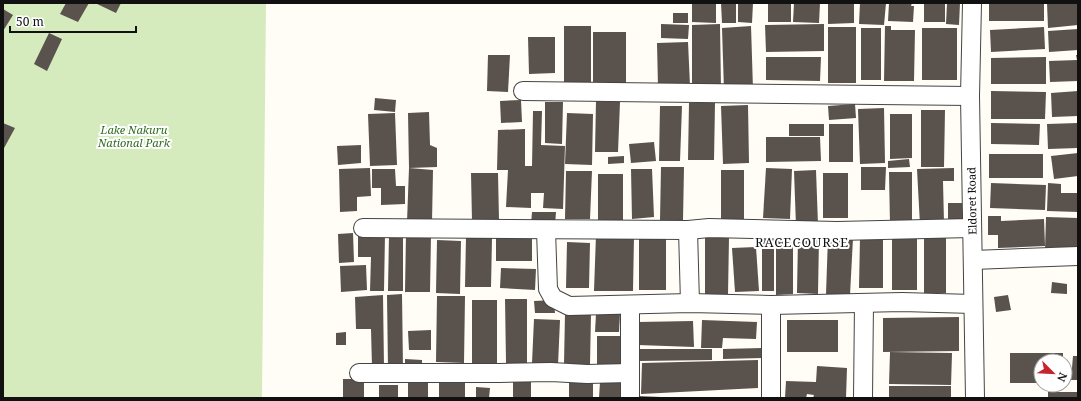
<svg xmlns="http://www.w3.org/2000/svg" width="1081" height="401" font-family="'Noto Serif',serif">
<rect width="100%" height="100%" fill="#fffdf5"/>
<!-- green -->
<path fill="#d5ebbd" d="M3 3H266L262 398H3Z"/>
<!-- building -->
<g fill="#5a524d">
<path d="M66 3H89L78 22 60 14Z"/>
<path d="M95 3H121L116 13Z"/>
<path d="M692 3H716V23L692 22Z"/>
<path d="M721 3H736V23H722Z"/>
<path d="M738 3H753L752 23 738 22Z"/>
<rect x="768" y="3" width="23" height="19"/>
<path d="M794 3H820L819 23 793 22Z"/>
<path d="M828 3H854V23L828 24Z"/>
<path d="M860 3H886L884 25 859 24Z"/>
<path d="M889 3H912L911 6H914L913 22 888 21Z"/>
<rect x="924" y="3" width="21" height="19"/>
<path d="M947 3H960L959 25 946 24Z"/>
<rect x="989" y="3" width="55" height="18"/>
<path d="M1047 3H1078V25L1048 28Z"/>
<path d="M3 9 13 15 3 31Z"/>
<rect x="673" y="13" width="15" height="10"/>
<path d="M661 24 689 25 688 39 661 38Z"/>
<path d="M720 24 721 90 692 85V25Z"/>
<path d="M824 24V51L766 52 765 25Z"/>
<rect x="564" y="26" width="27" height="60"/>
<path d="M751 26 753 89 724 90 722 28Z"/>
<path d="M885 26H891V30H915L914 81H884Z"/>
<rect x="828" y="27" width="28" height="56"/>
<path d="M1044 27 1045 49 991 52 990 30Z"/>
<rect x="861" y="28" width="20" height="52"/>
<rect x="922" y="28" width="35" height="52"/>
<path d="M1078 29V50L1049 52 1048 31Z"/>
<path d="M593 32H626V85L593 86Z"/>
<path d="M49 33 62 39 47 71 34 64Z"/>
<path d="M528 37H555V73L529 74Z"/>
<path d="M688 42 690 86 658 87 657 43Z"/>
<path d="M488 55H510L508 92 487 91Z"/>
<path d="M1076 55H1078V81L1050 82 1049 61 1077 60Z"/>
<path d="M766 57H821L820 81 766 80Z"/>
<path d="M1046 57V84H991V58Z"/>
<path d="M991 91 1046 92 1045 119H991Z"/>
<path d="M1078 91V116L1052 117 1051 93Z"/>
<path d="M375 98 396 100 395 112 374 110Z"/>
<path d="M521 100 522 122 501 123 500 101Z"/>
<path d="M596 101 620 102 618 152H595Z"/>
<path d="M545 102H563L562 144 545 143Z"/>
<path d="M689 103H715L714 160H688Z"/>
<path d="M855 104 856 118 829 120 828 106Z"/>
<path d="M748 105 749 163 723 164 721 106Z"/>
<path d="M660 106H682L680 161H659Z"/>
<path d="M884 108 885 163 860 164 858 109Z"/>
<path d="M921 110H945L944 167H921Z"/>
<path d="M533 111H542L541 145 565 146 563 209 543 208 544 193H531V208L506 207 508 170H497L498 130 525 129V166H532Z"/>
<path d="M429 112 430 145 437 148V167L409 168 408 113Z"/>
<path d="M395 113 397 165 370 166 368 114Z"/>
<path d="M567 113 593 114 592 165 565 164Z"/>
<path d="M890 114H912V158L890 159Z"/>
<path d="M3 123 15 128 3 150Z"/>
<path d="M991 123 1040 124 1039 145 991 144Z"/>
<path d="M1078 123V148L1048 149 1047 124Z"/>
<rect x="789" y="124" width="35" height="12"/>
<rect x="829" y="124" width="24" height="38"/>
<path d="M766 137H820L821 161 766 162Z"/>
<path d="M654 142 656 161 631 163 629 144Z"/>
<path d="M361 145V163L338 165 337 146Z"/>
<path d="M1078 153V176L1054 179 1051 156Z"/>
<rect x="989" y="154" width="54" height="24"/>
<path d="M624 156V163L608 164V157Z"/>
<path d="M909 159 910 167 888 168V161Z"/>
<path d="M661 167H684L683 220H660Z"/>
<path d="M861 167H886L885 190H861Z"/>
<path d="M370 168 371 196 357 197V211L340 212 339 169Z"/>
<path d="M409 168 433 170 432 222H407Z"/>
<path d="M766 168 792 169 790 219 763 218Z"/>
<path d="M954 168V181H943L944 223 920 225 917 169Z"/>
<path d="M372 169H395L396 186H405V204L381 205V188H372Z"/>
<path d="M631 169H652L654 217 632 219Z"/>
<path d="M721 170H744V220L721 219Z"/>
<path d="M816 170 818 225 796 226 794 171Z"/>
<path d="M566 171H592L590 219H565Z"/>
<path d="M889 172H912V225H890Z"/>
<path d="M471 173H498L499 220 472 221Z"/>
<rect x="823" y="173" width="25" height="45"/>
<rect x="598" y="174" width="25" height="47"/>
<path d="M991 183 1046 185 1045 210 990 208Z"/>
<path d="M1048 183 1061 184V193H1078V212L1047 211Z"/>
<path d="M948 203H962L963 223H948Z"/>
<path d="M532 212H556L555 225H531Z"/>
<path d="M988 216H1001V221L1044 219 1045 246 998 248V235H988Z"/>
<path d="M1046 217 1078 218V249H1045Z"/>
<path d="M353 233 354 262 339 263 338 234Z"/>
<path d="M358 234H385L384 291H370L371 257H358Z"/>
<path d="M406 234 431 235 430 292H405Z"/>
<path d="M389 235H403V291H388Z"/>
<path d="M596 235 634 236 633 291H594Z"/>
<rect x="762" y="235" width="12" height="56"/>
<path d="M776 235H793V294L776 295Z"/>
<path d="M917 236V290H892V237Z"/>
<path d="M466 237 492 238 491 287H465Z"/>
<rect x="639" y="237" width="27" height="53"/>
<path d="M705 237H729L728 295H705Z"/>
<path d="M828 237 853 238 850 295 826 294Z"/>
<rect x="496" y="238" width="36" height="23"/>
<path d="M798 238H819L818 294 797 293Z"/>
<path d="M860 238H883V288H859Z"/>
<rect x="924" y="238" width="22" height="55"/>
<path d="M437 240 461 241 460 294 436 293Z"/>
<path d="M567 242 590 243 589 288H566Z"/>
<path d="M756 247 759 291 735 292 732 248Z"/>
<path d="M366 265 367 290 341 292 340 266Z"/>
<path d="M501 268 536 269 535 290 500 288Z"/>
<path d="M1052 282 1067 284V294L1051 293Z"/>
<path d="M402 294 403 369H388L387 295Z"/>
<path d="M383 295 384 367H372L371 329H356L355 297Z"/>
<path d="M1008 295 1011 310 996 312 994 297Z"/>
<path d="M437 296H465L464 363 436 362Z"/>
<path d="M505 299H527V363H506Z"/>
<rect x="472" y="300" width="25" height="67"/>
<path d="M554 300 555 313H535L534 301Z"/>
<path d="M565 314H591L590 364H564Z"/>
<path d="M596 314H620L619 332H595Z"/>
<path d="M959 317V351L883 352V318Z"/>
<path d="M534 319 560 320 558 365 532 363Z"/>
<path d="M702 320 757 322 756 339 723 338 722 348H701Z"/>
<rect x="787" y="320" width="51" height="32"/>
<path d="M693 321 694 347 638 345V322Z"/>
<path d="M431 330V350H409L408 331Z"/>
<path d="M346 332V345H336V333Z"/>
<rect x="597" y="336" width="26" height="28"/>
<path d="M762 348V358L723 359V349Z"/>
<path d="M639 349H712V360L639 361Z"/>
<path d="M890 352 952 353 951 385 889 384Z"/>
<path d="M1010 353H1063V361H1041V383H1010Z"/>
<path d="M1073 356H1078V380H1071Z"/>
<path d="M405 359 422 360V369H405Z"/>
<path d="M758 360V388L641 394 642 363Z"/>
<path d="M817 366 847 368 846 398H813L814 395 807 394 806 398H785L786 381 816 382Z"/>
<rect x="513" y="378" width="18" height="20"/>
<rect x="343" y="379" width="21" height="19"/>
<rect x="439" y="381" width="26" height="17"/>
<path d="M593 382V398H569V383Z"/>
<path d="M600 382H622L621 398H599Z"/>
<rect x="408" y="383" width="20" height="15"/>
<rect x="379" y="385" width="19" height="13"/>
<rect x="889" y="386" width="62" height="12"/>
<path d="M476 387 490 388 489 398H476Z"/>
<rect x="1048" y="392" width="30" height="6"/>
<path d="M638 396 661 397V398H638Z"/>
</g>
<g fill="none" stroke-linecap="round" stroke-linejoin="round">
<!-- street casing -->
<g stroke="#444" stroke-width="20">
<g id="street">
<path d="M972 3 970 96 975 398"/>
<path d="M523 91 970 96"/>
<path d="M363 228 688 230 709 228 837 231 972 228"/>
<path d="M546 230 548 289 553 298 569 306 690 303 771 305 902 302 973 304"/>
<path d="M688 230 690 303"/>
<path d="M973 260 1078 256"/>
<path d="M630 305V398"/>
<path d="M771 305V398"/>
<path d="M359 373H499L551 372 587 374 630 373"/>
<path d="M863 398 864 303"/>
</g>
</g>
<!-- street -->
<use href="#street" stroke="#fff" stroke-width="18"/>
</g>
<g text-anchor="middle" stroke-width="4" stroke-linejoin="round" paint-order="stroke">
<!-- park labels -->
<g font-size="11" font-style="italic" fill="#2f6b1f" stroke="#fff">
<text x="134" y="134">Lake Nakuru<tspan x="134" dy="13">National Park</tspan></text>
</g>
<!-- street labels -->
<g font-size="11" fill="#111" stroke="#fff">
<text transform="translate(972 201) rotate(-91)" y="4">Eldoret Road</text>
</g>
<!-- quarter labels -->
<g font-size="13" letter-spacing="1" fill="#111" stroke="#fff">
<text x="802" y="247">RACECOURSE</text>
</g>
</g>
<!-- border -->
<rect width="1081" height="401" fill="none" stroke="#111111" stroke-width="8"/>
<!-- north arrow -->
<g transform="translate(1053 373) rotate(114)"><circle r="19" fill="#ffffff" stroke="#a0a0a0"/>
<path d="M0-3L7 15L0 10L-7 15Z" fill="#c4262e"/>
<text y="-6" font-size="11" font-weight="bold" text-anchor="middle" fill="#111111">N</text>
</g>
<!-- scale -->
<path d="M10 26v6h126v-6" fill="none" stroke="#111111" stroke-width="2"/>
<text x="16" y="26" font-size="12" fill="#111111" stroke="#ffffff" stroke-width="3" paint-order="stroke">50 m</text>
</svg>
